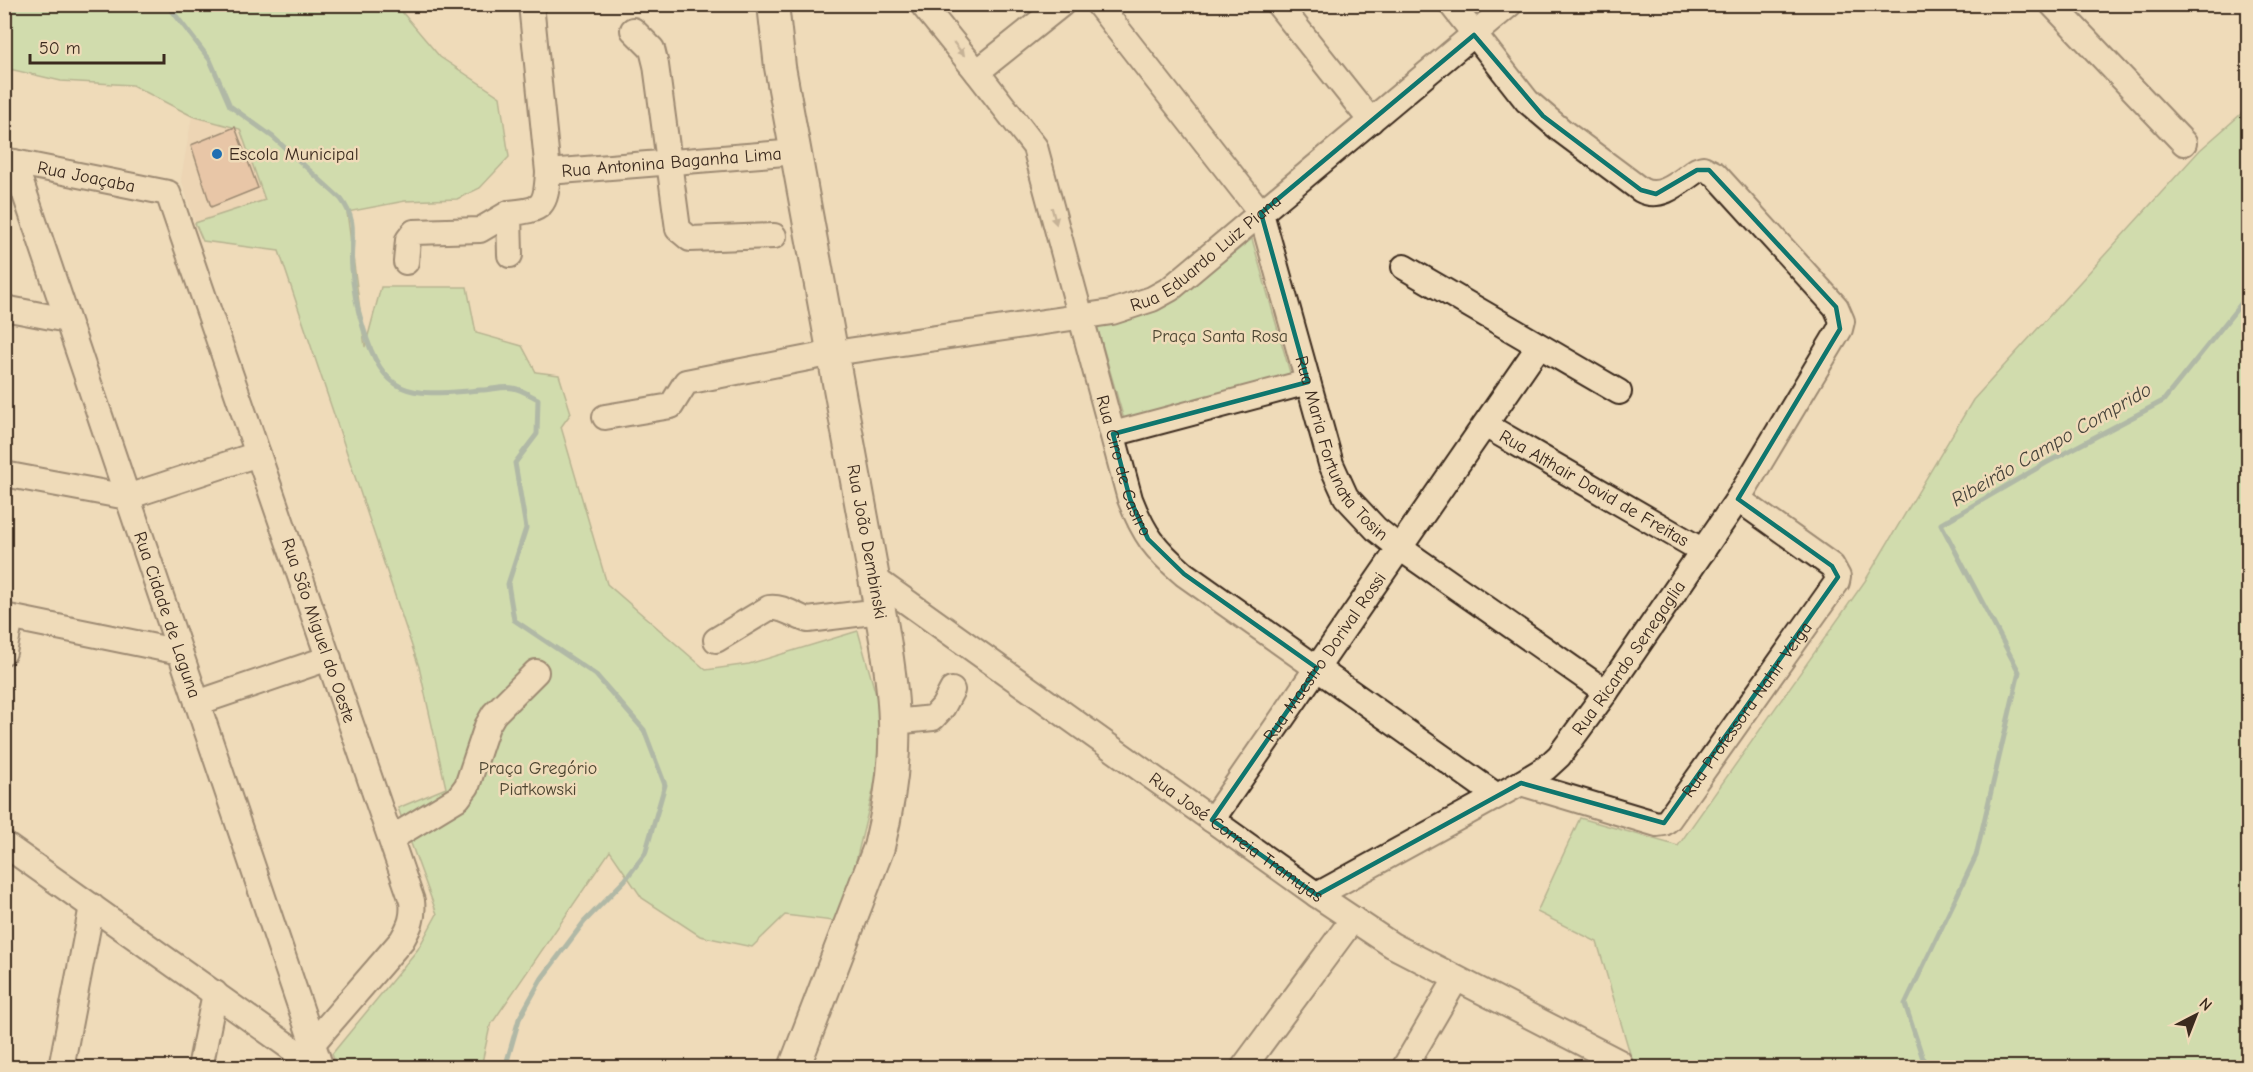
<svg xmlns="http://www.w3.org/2000/svg" width="2253" height="1072" font-family="'Comic Neue',sans-serif">
<rect width="100%" height="100%" fill="#efdbb9"/>
<filter id="ink" filterUnits="userSpaceOnUse"><feTurbulence type="fractalNoise" baseFrequency=".0167" numOctaves="2"/><feDisplacementMap in="SourceGraphic" scale="12" xChannelSelector="R" yChannelSelector="G"/><feConvolveMatrix kernelMatrix="1 2 1 2 8 2 1 2 1" color-interpolation-filters="sRGB"/></filter>
<g filter="url(#ink)">
<!-- built -->
<path fill="#eacead" d="M192 116 240 129 265 201 195 223 181 179Z"/>
<!-- green -->
<g fill="#adde9e" stroke="#74845e" stroke-width="1.5">
<path d="M5 5H396L440 57 500 97 509 157 480 188 457 199 405 201 347 212 365 347 381 287H467L476 333 522 346 536 372 559 375 571 413 561 427 607 584 706 670 749 664 858 631 887 734 841 922 785 915 752 947 700 936 642 898 610 851 490 1026 481 1067H337L332 1054 418 949 437 914 398 808 446 788 419 667 279 251 203 241 195 223 265 200 240 129 192 116 132 85 61 81 5 68Z"/>
<path d="M2248 108V1067H1634L1597 942 1537 912 1580 818 1678 846 1865 581 1973 400 2200 150Z"/>
<path d="M1252 239 1291 376 1125 423 1096 323 1175 299Z"/>
</g>
<g fill="none" stroke-linecap="round" stroke-linejoin="round">
<!-- stream -->
<g stroke="#658f8e" stroke-width="5">
<path d="M167 4 210 60 230 106 273 137 341 199C360 224 349 240 352 269 353 288 357 308 363 327 385 402 413 395 481 390 491 390 504 386 513 388 521 389 531 396 538 399L537 434 515 463 526 528 508 584 514 620 596 675 644 730 665 785 645 854 625 880 584 922 542 978 519 1019 505 1068"/>
<path d="M1926 1068 1905 1004 1976 856 2019 672 1941 524 2046 463 2163 401 2248 295"/>
</g>
</g>
<!-- building -->
<path fill="#dfae91" stroke="#3b2a1e" stroke-width="1.5" d="M235 127 258 188 211 207 191 145Z"/>
<g fill="none" stroke-linecap="round" stroke-linejoin="round">
<!-- minor casing -->
<g stroke="#3b2a1e" stroke-width="28">
<g id="minor">
<path id="s1" d="M922 4 977 72 1035 147 1130 499C1144 535 1155 549 1184 574L1497 796"/>
<path id="s2" d="M1098 4 1261 213 1331 464 1346 497 1376 529 1400 548 1606 692"/>
<path d="M1278 4 1371 121"/>
<path d="M2052 4 2184 143"/>
<path d="M633 30 652 49 656 65 678 229 690 239 774 236"/>
<path d="M977 72 1062 4"/>
<path id="s3" d="M4 160 168 193 412 901C414 917 410 926 402 940L313 1043"/>
<path id="s4" d="M14 162 321 1068"/>
<path id="s5" d="M548 172 797 152"/>
<path d="M510 255 509 213C543 210 546 207 548 172L531 4"/>
<path d="M406 262 408 240 414 232 480 230 509 213"/>
<path d="M1404 267 1619 392"/>
<path d="M4 308 67 320"/>
<path id="s6" d="M605 417 671 406 686 382 834 353 1112 312 1152 299 1170 289 1510 4"/>
<path id="s7" d="M1485 425 1703 551"/>
<path d="M1113 434 1308 382"/>
<path d="M4 474 127 497 258 454"/>
<path id="s8" d="M875 579 1317 895 1392 945 1619 1062"/>
<path d="M4 616 180 652"/>
<path d="M716 640 769 608C783 606 794 616 808 620L880 611"/>
<path d="M4 652 11 618"/>
<path d="M197 703 329 658"/>
<path d="M894 722 933 718 943 707 952 690"/>
<path id="s9" d="M1521 783 1657 824 1664 823 1669 819 1837 582 1838 577 1832 566 1738 499"/>
<path id="s10" d="M1212 820 1539 346"/>
<path d="M392 838 458 798 467 786 487 726 494 714 536 672"/>
<path d="M4 844 319 1068"/>
<path id="s11" d="M1317 895 1521 783 1546 768 1559 756 1606 692 1738 499 1840 329 1842 321 1836 307 1715 174 1703 168 1697 170C1681 181 1661 201 1641 190L1562 131 1527 101 1451 4"/>
<path d="M61 1068 92 906"/>
<path d="M200 1068 215 993"/>
<path d="M1243 1068 1353 919"/>
<path d="M1404 1068 1456 979"/>
</g>
</g>
<!-- major casing -->
<g stroke="#3b2a1e" stroke-width="34">
<g id="major">
<path id="s12" d="M773 4 780 67 880 611C887 648 893 684 894 722 896 764 889 806 879 847L794 1068"/>
</g>
</g>
<!-- minor -->
<use href="#minor" stroke="#efdbb9" stroke-width="24"/>
<!-- major -->
<use href="#major" stroke="#efdbb9" stroke-width="30"/>
</g>
<!-- one-way arrows -->
<defs><path id="oneway-solid" d="M-6-.8H1V-3.2L6.5 0L1 3.2V.8H-6Z" transform="scale(1.5)"/></defs>
<g fill="#95826c">
<use href="#oneway-solid" transform="translate(959 49) rotate(51)"/>
<use href="#oneway-solid" transform="translate(1054 216) rotate(75)"/>
</g>
</g>
<!-- marked area -->
<path d="M0 0H2253V1072H0ZM1474 35 1543 116 1641 190 1656 194 1697 170H1709L1836 307 1840 329 1738 499 1832 566 1838 577 1664 823 1521 783 1317 895 1212 820 1317 668 1184 574 1148 539 1130 499 1113 434 1308 382 1261 213Z" fill="#efdbb9" fill-opacity=".55" fill-rule="evenodd"/>
<path fill="none" stroke="#0f766e" stroke-width="4.5" stroke-linejoin="round" d="M1474 35 1543 116 1641 190 1656 194 1697 170H1709L1836 307 1840 329 1738 499 1832 566 1838 577 1664 823 1521 783 1317 895 1212 820 1317 668 1184 574 1148 539 1130 499 1113 434 1308 382 1261 213Z"/>
<!-- markers -->
<circle fill="#1f6fb2" stroke="#efdbb9" stroke-width="2" cx="217" cy="154" r="6"/>
<g text-anchor="middle" stroke-width="5" stroke-linejoin="round" paint-order="stroke">
<!-- poi labels -->
<g font-size="18" fill="#3b2a1e" stroke="#efdbb9" text-anchor="start">
<text x="229" y="160">Escola Municipal</text>
</g>
<!-- street labels -->
<g font-size="18" fill="#3b2a1e" stroke="#efdbb9">
<text dy="6" stroke="none"><textPath href="#s5" startOffset="124">Rua Antonina Baganha Lima</textPath></text>
<text dy="6" stroke="none"><textPath href="#s3" startOffset="84">Rua Joaçaba</textPath></text>
<text dy="6" stroke="none"><textPath href="#s6" startOffset="639">Rua Eduardo Luiz Piana</textPath></text>
<text dy="6" stroke="none"><textPath href="#s2" startOffset="516">Rua Maria Fortunata Tosin</textPath></text>
<text dy="6" stroke="none"><textPath href="#s1" startOffset="513">Rua Ciro de Castro</textPath></text>
<text dy="6" stroke="none"><textPath href="#s7" startOffset="126">Rua Althair David de Freitas</textPath></text>
<text dy="6" stroke="none"><textPath href="#s12" startOffset="546">Rua João Dembinski</textPath></text>
<text dy="6" stroke="none"><textPath href="#s4" startOffset="478">Rua Cidade de Laguna</textPath></text>
<text dy="6" stroke="none"><textPath href="#s3" startOffset="630">Rua São Miguel do Oeste</textPath></text>
<text dy="6" stroke="none"><textPath href="#s10" startOffset="198">Rua Maestro Dorival Rossi</textPath></text>
<text dy="6" stroke="none"><textPath href="#s11" startOffset="400">Rua Ricardo Senegaglia</textPath></text>
<text dy="6" stroke="none"><textPath href="#s9" startOffset="290">Rua Professora Nahir Veiga</textPath></text>
<text dy="6" stroke="none"><textPath href="#s8" startOffset="444">Rua José Correia Tramujas</textPath></text>
</g>
<!-- park labels -->
<g font-size="18" fill="#4c4531" stroke="#efdbb9">
<text x="1220" y="342">Praça Santa Rosa</text>
<text x="538" y="774">Praça Gregório<tspan x="538" dy="21">Piatkowski</tspan></text>
</g>
<!-- water labels -->
<g font-size="20" font-style="italic" fill="#46433a" stroke="#efdbb9">
<text transform="translate(2051 444) rotate(-30)" y="7">Ribeirão Campo Comprido</text>
</g>
</g>
<!-- margin -->
<rect width="2253" height="1072" fill="none" stroke="#efdbb9" stroke-width="24"/>
<rect x="12" y="12" width="2229" height="1048" fill="none" stroke="#3b2a1e" stroke-width="2" filter="url(#ink)"/>
<!-- north arrow -->
<g transform="translate(2196 1015) rotate(42)" stroke="#efdbb9" stroke-width="4.5" paint-order="stroke">
<path d="M0-4.5L10 22L0 15L-10 22Z" fill="#3b2a1e"/>
<text y="-9" font-size="16" font-weight="bold" text-anchor="middle" fill="#3b2a1e">N</text>
</g>
<!-- scale -->
<path d="M30 54v9h134v-9" fill="none" stroke="#3b2a1e" stroke-width="3"/>
<text x="39" y="54" font-size="18" fill="#3b2a1e" stroke="#efdbb9" stroke-width="4.5" paint-order="stroke">50 m</text>
</svg>
